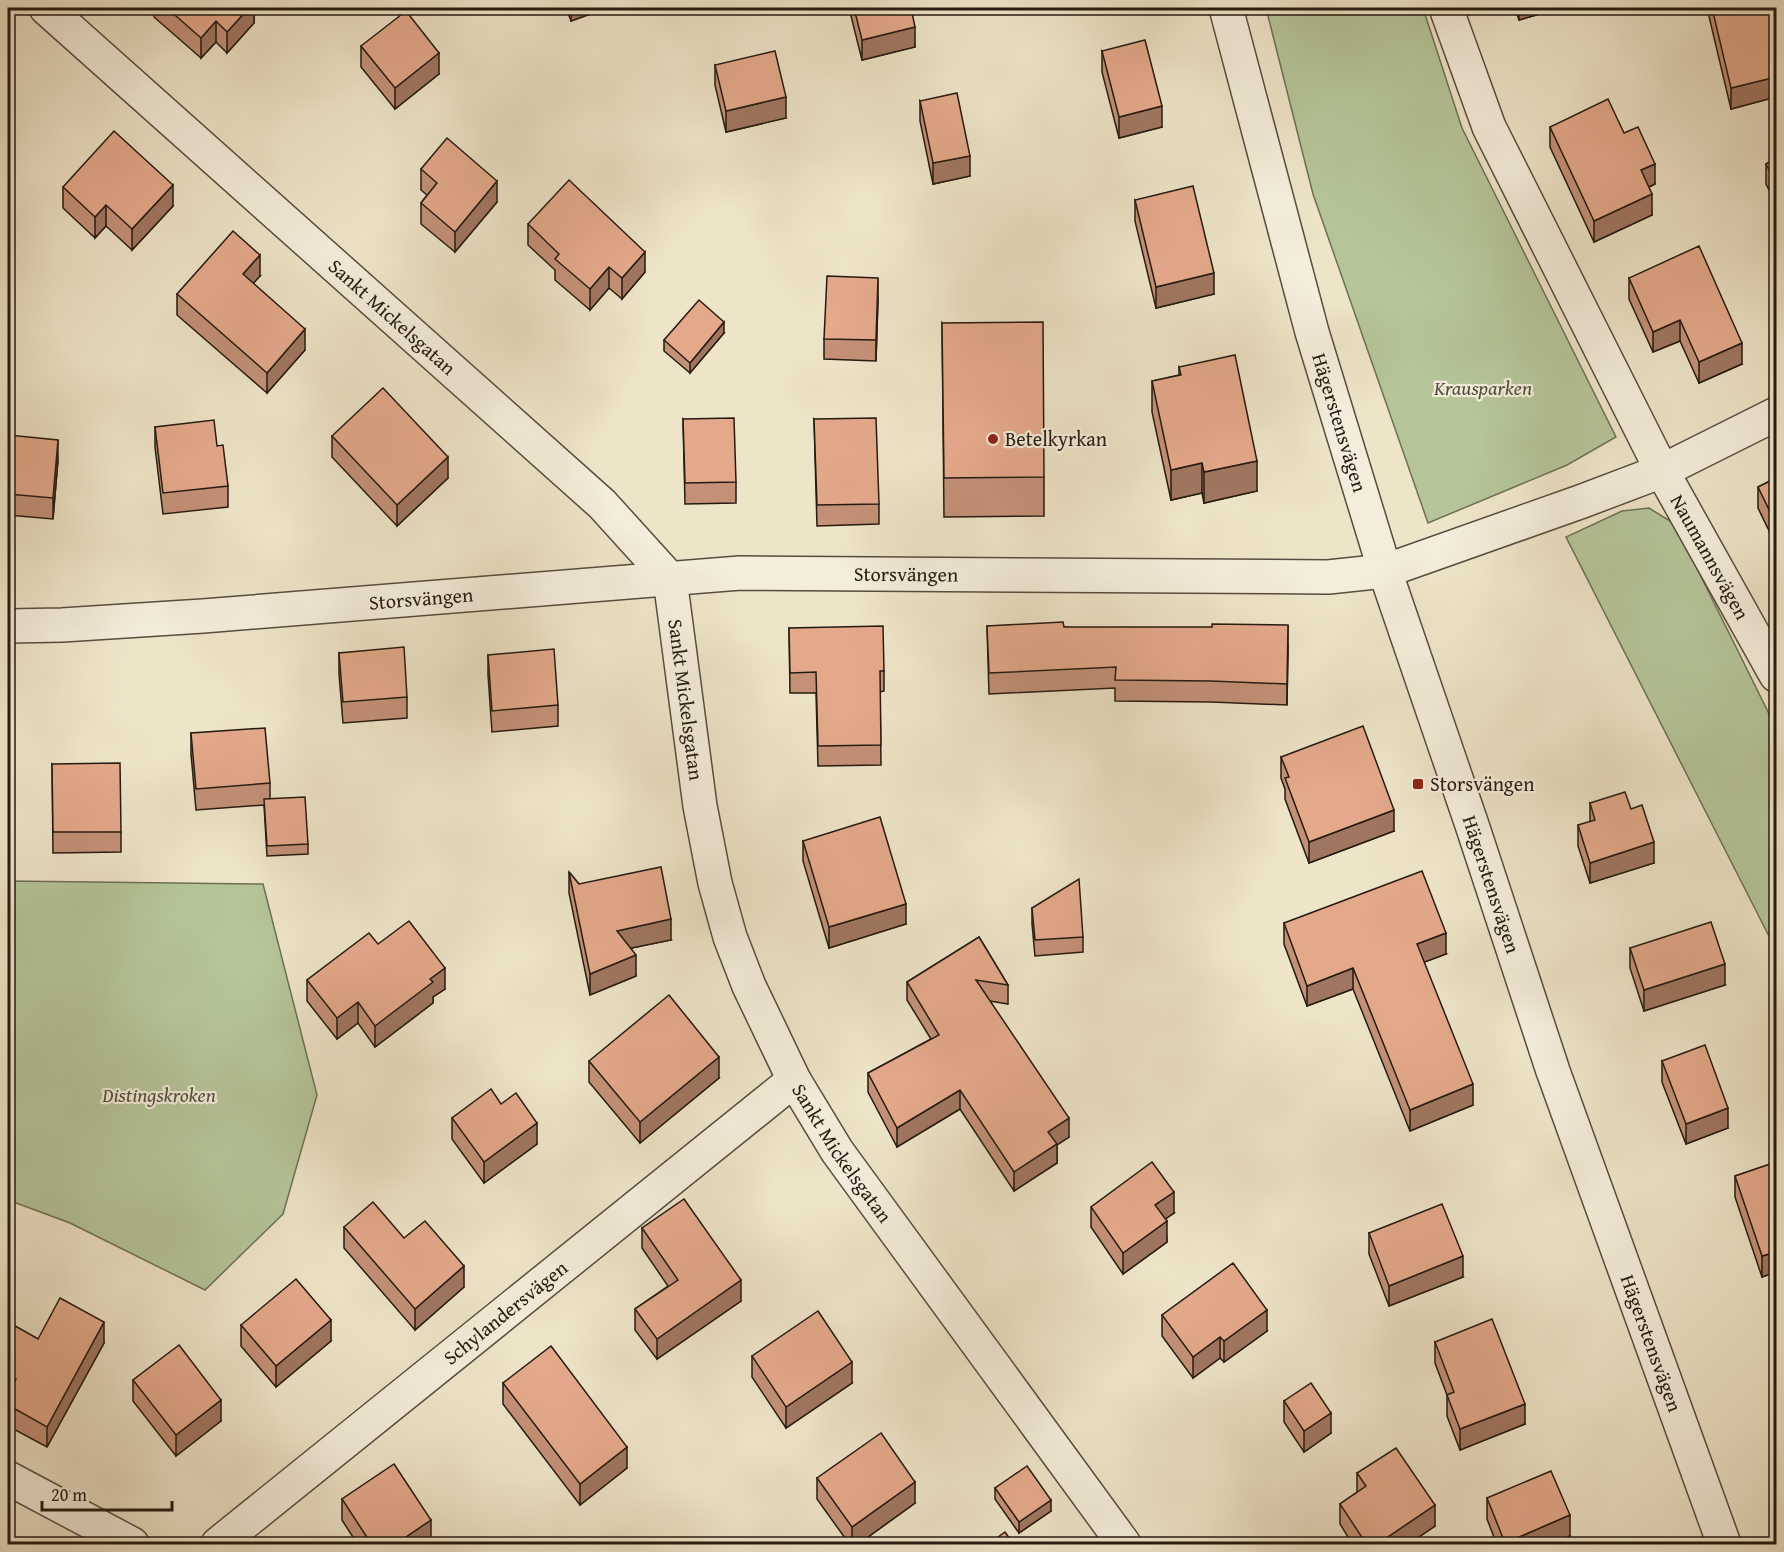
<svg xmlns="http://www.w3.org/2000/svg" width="1784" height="1552" font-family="'Gentium Book Plus',serif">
<rect width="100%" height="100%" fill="#eee4c8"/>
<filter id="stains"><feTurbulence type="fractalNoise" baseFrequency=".00333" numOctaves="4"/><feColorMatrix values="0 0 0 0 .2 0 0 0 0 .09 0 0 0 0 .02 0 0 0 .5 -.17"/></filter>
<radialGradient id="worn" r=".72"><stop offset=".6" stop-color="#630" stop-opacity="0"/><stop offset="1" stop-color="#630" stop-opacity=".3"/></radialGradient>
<!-- green -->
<g fill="#b5c599" stroke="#6d7055" stroke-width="1.5">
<path d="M1266 8H1423L1462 128 1616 437 1567 465 1428 523 1313 194Z"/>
<path d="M1649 508 1675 524 1776 728V950L1566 537 1622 511Z"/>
<path d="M8 881 263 884 317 1095 283 1214 205 1290 70 1223 8 1200Z"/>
</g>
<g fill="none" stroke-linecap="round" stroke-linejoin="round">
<!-- street casing -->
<g stroke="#574c3f" stroke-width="36">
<g id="street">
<path id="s1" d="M46 8 602 504 670 579 700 806 715 883 730 937 749 986 794 1080 837 1151 1124 1544"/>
<path id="s2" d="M1226 8 1312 332 1385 571 1472 825 1553 1071 1724 1544"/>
<path id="s3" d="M1446 8 1489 127 1662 471 1776 675"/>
<path id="s4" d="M8 626 62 625 203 616 740 573 1328 577 1385 571 1580 502 1662 471 1776 414"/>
<path d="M8 1478 132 1544"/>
<path id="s5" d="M218 1544 794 1080"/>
</g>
</g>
<!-- street -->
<use href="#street" stroke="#f4eddb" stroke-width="33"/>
</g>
<!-- wall -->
<g fill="#c49178" stroke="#251a11" stroke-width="1.5">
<path d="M154 8H254V23L227 53 216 42 201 58 154 17Z"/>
<path d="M566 8H607L571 21Z"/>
<path d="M849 8H911L915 47 862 60Z"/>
<path d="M1515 8H1561L1519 20Z"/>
<path d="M1707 8H1776V97L1731 109Z"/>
<path d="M361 46 439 74 395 109 361 67Z"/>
<path d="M1102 51 1162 127 1119 138 1102 72Z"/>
<path d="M715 65 786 118 726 132 715 85Z"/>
<path d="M920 101 970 176 933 184 920 121Z"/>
<path d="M1550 127 1624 133 1655 184 1649 187 1652 215 1594 242 1550 147Z"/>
<path d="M1776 158V204L1766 184V164Z"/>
<path d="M421 169 497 202 455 252 421 224V203L427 195 421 190Z"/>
<path d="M63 187 173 206 132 250 106 226 95 238 63 208Z"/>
<path d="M1135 200 1214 294 1156 308 1135 221Z"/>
<path d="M528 224 645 272 622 299 609 288 590 310 555 280V270L528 245Z"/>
<path d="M260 276 253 283 305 350 267 393 177 315V294Z"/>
<path d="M1629 278 1742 364 1699 383 1680 341 1653 352 1629 299Z"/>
<path d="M878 298 876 361 824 359V339Z"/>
<path d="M942 323 1044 477V516L944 517Z"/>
<path d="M724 333 690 373 664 351V340Z"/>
<path d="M1179 367 1257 491 1204 503 1202 493 1171 500 1152 412V381L1179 375Z"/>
<path d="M683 419 736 482V503L685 504Z"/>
<path d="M814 419 879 504V524L817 526Z"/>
<path d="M155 427 217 446 228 486V507L163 514 155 447Z"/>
<path d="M8 435 58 460 53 519 8 515Z"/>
<path d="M332 436 448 478 397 526 332 457Z"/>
<path d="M1776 478V545L1758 508V487Z"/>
<path d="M987 626 1064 627 1288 646 1287 705 1211 702 1115 701V688L989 694Z"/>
<path d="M789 628 884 671V691L880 692 881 765 818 766 816 693H790Z"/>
<path d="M339 653 407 697V718L343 723 339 674Z"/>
<path d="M488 655 558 705V726L492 732 488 675Z"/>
<path d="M191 733 270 783V799L308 844V854L267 856 264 805 196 810 191 754Z"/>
<path d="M1281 757 1394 831 1309 863 1285 799V789L1281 778Z"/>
<path d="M52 764 121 832V852L53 853Z"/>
<path d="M1590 803 1654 863 1590 883 1578 846V825L1590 822Z"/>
<path d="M803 841 906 924 829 948 803 861Z"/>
<path d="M569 872 579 884 671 940 631 948 636 976 590 995 569 893Z"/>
<path d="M1032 908 1083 937V952L1035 956 1032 924Z"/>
<path d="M1284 923 1446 954 1424 962 1473 1105 1410 1131 1353 989 1307 1006 1284 944Z"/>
<path d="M979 937 1008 985V1004L990 1001 1069 1137 1057 1145V1163L1014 1191 960 1109 897 1147 868 1092V1073L931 1039 907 1000V982Z"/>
<path d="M378 944 445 989 433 997V1003L375 1047 358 1023 337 1039 307 1001V980Z"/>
<path d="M1630 948 1725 985 1644 1011 1630 968Z"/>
<path d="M589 1061 719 1078 640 1143 589 1082Z"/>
<path d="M1662 1061 1728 1128 1686 1144 1662 1082Z"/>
<path d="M501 1104 537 1144 484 1183 452 1139V1118Z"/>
<path d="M1776 1162V1272L1762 1277 1735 1197V1176Z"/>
<path d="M1091 1207 1174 1213 1165 1219 1167 1242 1123 1274 1091 1227Z"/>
<path d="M344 1227 404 1238 464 1287 415 1330 344 1248Z"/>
<path d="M642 1228 741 1301 657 1359 635 1330V1309L668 1286 642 1248Z"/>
<path d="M1369 1233 1463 1277 1389 1306 1369 1254Z"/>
<path d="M1162 1315 1267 1331 1224 1362 1220 1358 1193 1378 1162 1336Z"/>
<path d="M8 1322 38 1339 104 1343 47 1447 8 1426Z"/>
<path d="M241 1325 331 1341 276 1387 241 1346Z"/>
<path d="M1435 1342 1525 1424 1460 1450 1447 1416V1395L1435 1363Z"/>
<path d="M752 1356 852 1383 786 1428 752 1377Z"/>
<path d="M133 1380 221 1421 176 1456 133 1401Z"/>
<path d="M503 1383 627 1468 580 1505 503 1404Z"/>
<path d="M1284 1401 1331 1433 1304 1452 1284 1422Z"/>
<path d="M1357 1473 1435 1526 1407 1545H1353L1340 1524V1504L1357 1492Z"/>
<path d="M817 1478 915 1503 857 1545H850L817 1499Z"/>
<path d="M995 1488 1051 1511 1019 1533 995 1499Z"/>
<path d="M1487 1498 1570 1536 1549 1545H1497L1487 1519Z"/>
<path d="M342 1499 431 1541 426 1545H358L342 1520Z"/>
</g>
<!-- shaded-wall -->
<g fill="#a07661" stroke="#251a11" stroke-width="1.5">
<path d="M249 8H254V23L227 53V32Z"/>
<path d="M571 8H607L571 21Z"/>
<path d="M1519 8H1561L1519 20Z"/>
<path d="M216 21V42L201 58V38Z"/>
<path d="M915 27V47L862 60V40Z"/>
<path d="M439 53V74L395 109V88Z"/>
<path d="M1776 77V97L1731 109V88Z"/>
<path d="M786 97V118L726 132V111Z"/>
<path d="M1162 106V127L1119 138V117Z"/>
<path d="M970 156V176L933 184V163Z"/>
<path d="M1655 164V184L1641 191V170Z"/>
<path d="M497 181V202L455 252V232Z"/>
<path d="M173 185V206L132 250V229Z"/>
<path d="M1652 194V215L1594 242V221Z"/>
<path d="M106 205V226L95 238V217Z"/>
<path d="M645 252V272L622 299V278Z"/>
<path d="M260 255V276L243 295V274Z"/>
<path d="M609 267V288L590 310V289Z"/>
<path d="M1214 273V294L1156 308V287Z"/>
<path d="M878 278V298L876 361V340Z"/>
<path d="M1680 320V341L1653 352V332Z"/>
<path d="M724 322V333L690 373V363Z"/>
<path d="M305 329V350L267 393V373Z"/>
<path d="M1742 343V364L1699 383V362Z"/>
<path d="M58 440V460L53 519V498Z"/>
<path d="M448 457V478L397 526V505Z"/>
<path d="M1257 461V491L1204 503V472Z"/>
<path d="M1202 463V493L1171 500V470Z"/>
<path d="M1288 625V646L1287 705V684Z"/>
<path d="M1394 810V831L1309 863V842Z"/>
<path d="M1654 842V863L1590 883V863Z"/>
<path d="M906 904V924L829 948V927Z"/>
<path d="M671 919V940L617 951V931Z"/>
<path d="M1446 933V954L1417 965V944Z"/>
<path d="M636 955V976L590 995V974Z"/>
<path d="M1725 964V985L1644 1011V990Z"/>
<path d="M445 968V989L433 997V1003L375 1047V1026L430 979Z"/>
<path d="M1353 968V989L1307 1006V986Z"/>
<path d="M358 1002V1023L337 1039V1018Z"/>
<path d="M719 1057V1078L640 1143V1122Z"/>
<path d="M1473 1084V1105L1410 1131V1110Z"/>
<path d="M960 1090V1109L897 1147V1128Z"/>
<path d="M1728 1108V1128L1686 1144V1124Z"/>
<path d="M1069 1118V1137L1057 1145V1163L1014 1191V1172L1048 1132Z"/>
<path d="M537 1123V1144L484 1183V1162Z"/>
<path d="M1174 1192V1213L1155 1226V1205Z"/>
<path d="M1167 1221V1242L1123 1274V1253Z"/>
<path d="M1776 1252V1272L1762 1277V1256Z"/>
<path d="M1463 1256V1277L1389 1306V1286Z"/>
<path d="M464 1266V1287L415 1330V1309Z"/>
<path d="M741 1280V1301L657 1359V1339Z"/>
<path d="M1267 1310V1331L1224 1362V1341Z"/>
<path d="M331 1320V1341L276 1387V1366Z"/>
<path d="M104 1322V1343L47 1447V1427Z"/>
<path d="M1220 1337V1358L1193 1378V1357Z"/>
<path d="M852 1362V1383L786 1428V1407Z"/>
<path d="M221 1400V1421L176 1456V1435Z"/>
<path d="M1525 1404V1424L1460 1450V1429Z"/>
<path d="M1331 1413V1433L1304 1452V1431Z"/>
<path d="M627 1447V1468L580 1505V1484Z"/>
<path d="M915 1482V1503L857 1545H852V1527Z"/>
<path d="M1051 1500V1511L1019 1533V1522Z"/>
<path d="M1435 1505V1526L1407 1545H1376Z"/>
<path d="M1570 1515V1536L1549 1545H1505V1543Z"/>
<path d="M431 1520V1541L426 1545H394Z"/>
</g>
<!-- building -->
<g fill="#e4a98b" stroke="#251a11" stroke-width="1.5">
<path d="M167 8H249L227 32 216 21 201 38Z"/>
<path d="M854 8H911L915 27 862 40Z"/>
<path d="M1712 8H1776V77L1731 88Z"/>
<path d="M406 11 439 53 395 88 361 46Z"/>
<path d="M1145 40 1162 106 1119 117 1102 51Z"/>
<path d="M775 51 786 97 726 111 715 65Z"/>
<path d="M957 93 970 156 933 163 920 101Z"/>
<path d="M1608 99 1624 133 1638 127 1655 164 1641 170 1652 194 1594 221 1550 127Z"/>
<path d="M114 131 173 185 132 229 106 205 95 217 63 187Z"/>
<path d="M447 138 497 181 455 232 421 203 437 183 421 169Z"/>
<path d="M1776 158V183L1766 164Z"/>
<path d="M569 180 645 252 622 278 609 267 590 289 555 259 559 254 528 224Z"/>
<path d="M1193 186 1214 273 1156 287 1135 200Z"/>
<path d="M233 231 260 255 243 274 305 329 267 373 177 294Z"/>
<path d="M1699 246 1742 343 1699 362 1680 320 1653 332 1629 278Z"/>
<path d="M827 276 878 278 876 340 824 339Z"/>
<path d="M699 300 724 322 690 363 664 340Z"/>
<path d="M1043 322 1044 477 944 478 942 323Z"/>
<path d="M1235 355 1257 461 1204 472 1202 463 1171 470 1152 381 1181 375 1179 367Z"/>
<path d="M383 388 448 457 397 505 332 436Z"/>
<path d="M734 418 736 482 685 483 683 419Z"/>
<path d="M876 418 879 504 817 505 814 419Z"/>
<path d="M214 420 217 446 223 445 228 486 163 493 155 427Z"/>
<path d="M8 435 58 440 53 498 8 494Z"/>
<path d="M1776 478V524L1758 487Z"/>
<path d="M1063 622 1064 627H1212V624L1288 625 1287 684 1211 681 1115 680 1116 667 989 673 987 626Z"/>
<path d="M883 626 884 671H880L881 745 818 746 816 672 790 673 789 628Z"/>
<path d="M404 647 407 697 343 702 339 653Z"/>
<path d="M554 649 558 705 492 711 488 655Z"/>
<path d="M1363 726 1394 810 1309 842 1285 778 1289 777 1281 757Z"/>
<path d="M265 728 270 783 196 789 191 733Z"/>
<path d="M120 763 121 832H53L52 764Z"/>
<path d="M1625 792 1631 809 1642 805 1654 842 1590 863 1578 825 1595 820 1590 803Z"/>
<path d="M305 797 308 844 267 846 264 799Z"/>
<path d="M880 817 906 904 829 927 803 841Z"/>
<path d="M661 867 671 919 617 931 636 955 590 974 569 872 579 884Z"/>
<path d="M1422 871 1446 933 1417 944 1473 1084 1410 1110 1353 968 1307 986 1284 923Z"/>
<path d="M1079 879 1083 937 1035 940 1032 908Z"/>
<path d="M409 921 445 968 430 979 433 982 375 1026 358 1002 337 1018 307 980 369 933 378 944Z"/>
<path d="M1711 922 1725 964 1644 990 1630 948Z"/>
<path d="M979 937 1008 985 976 980 1069 1118 1048 1132 1057 1144 1014 1172 960 1090 897 1128 868 1073 939 1035 907 982Z"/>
<path d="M669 995 719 1057 640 1122 589 1061Z"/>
<path d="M1705 1045 1728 1108 1686 1124 1662 1061Z"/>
<path d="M491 1089 501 1104 516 1093 537 1123 484 1162 452 1118Z"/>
<path d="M1152 1162 1174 1192 1155 1205 1167 1221 1123 1253 1091 1207Z"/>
<path d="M1776 1162V1252L1762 1256 1735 1176Z"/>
<path d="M684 1199 741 1280 657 1339 635 1309 678 1280 642 1228Z"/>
<path d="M373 1202 404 1238 425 1221 464 1266 415 1309 344 1227Z"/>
<path d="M1442 1204 1463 1256 1389 1286 1369 1233Z"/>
<path d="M1233 1263 1267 1310 1224 1341 1220 1337 1193 1357 1162 1315Z"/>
<path d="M296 1279 331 1320 276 1366 241 1325Z"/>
<path d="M60 1298 104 1322 47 1427 8 1405V1393L16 1379 8 1375V1322L38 1339Z"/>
<path d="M818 1311 852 1362 786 1407 752 1356Z"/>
<path d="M1492 1319 1525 1404 1460 1429 1447 1395 1454 1392 1435 1342Z"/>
<path d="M179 1345 221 1400 176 1435 133 1380Z"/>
<path d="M551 1346 627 1447 580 1484 503 1383Z"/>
<path d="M1311 1383 1331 1413 1304 1431 1284 1401Z"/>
<path d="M881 1433 915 1482 852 1527 817 1478Z"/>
<path d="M1396 1448 1435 1505 1376 1545H1367L1340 1504 1366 1486 1357 1473Z"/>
<path d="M394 1464 431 1520 394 1545H372L342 1499Z"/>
<path d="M1027 1466 1051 1500 1019 1522 995 1488Z"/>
<path d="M1551 1471 1570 1515 1505 1543 1487 1498Z"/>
<path d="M1005 1532 1014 1545H987Z"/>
</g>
<!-- markers -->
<g fill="#8f2418" stroke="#f4eddb" stroke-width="2">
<circle cx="993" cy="439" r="6"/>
<rect x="1412" y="778" width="12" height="12" rx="3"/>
</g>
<g text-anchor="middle" stroke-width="4.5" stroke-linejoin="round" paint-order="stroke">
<!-- street labels -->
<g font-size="20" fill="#251a11" stroke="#f4eddb">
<text dy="7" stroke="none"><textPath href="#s1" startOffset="464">Sankt Mickelsgatan</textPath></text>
<text dy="7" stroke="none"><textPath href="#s2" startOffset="430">Hägerstensvägen</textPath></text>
<text dy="7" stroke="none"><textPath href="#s3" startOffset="610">Naumannsvägen</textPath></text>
<text dy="7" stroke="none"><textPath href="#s4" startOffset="900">Storsvängen</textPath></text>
<text dy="7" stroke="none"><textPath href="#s4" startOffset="414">Storsvängen</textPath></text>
<text dy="7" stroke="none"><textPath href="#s1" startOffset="968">Sankt Mickelsgatan</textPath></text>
<text dy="7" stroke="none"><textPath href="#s2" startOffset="916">Hägerstensvägen</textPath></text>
<text dy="7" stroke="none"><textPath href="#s1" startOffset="1454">Sankt Mickelsgatan</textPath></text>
<text dy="7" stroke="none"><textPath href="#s5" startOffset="369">Schylandersvägen</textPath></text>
<text dy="7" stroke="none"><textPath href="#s2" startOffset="1402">Hägerstensvägen</textPath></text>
</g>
<!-- park labels -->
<g font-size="20" font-style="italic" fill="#504d3a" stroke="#f4eddb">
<text x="1483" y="395">Krausparken</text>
<text x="159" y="1102">Distingskroken</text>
</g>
<!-- poi labels -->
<g font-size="20" fill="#251a11" stroke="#f4eddb" text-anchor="start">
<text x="1005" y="446">Betelkyrkan</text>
<text x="1430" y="791">Storsvängen</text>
</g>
</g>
<!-- margin -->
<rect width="1784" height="1552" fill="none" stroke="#eee4c8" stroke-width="30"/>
<rect x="9" y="9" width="1766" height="1534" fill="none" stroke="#251a11" stroke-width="3"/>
<rect x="15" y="15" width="1754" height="1522" fill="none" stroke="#251a11" stroke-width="1.5"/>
<!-- scale -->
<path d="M42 1501v9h130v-9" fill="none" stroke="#251a11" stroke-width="3"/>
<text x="51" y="1501" font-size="18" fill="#251a11" stroke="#f4eddb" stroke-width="4.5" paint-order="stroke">20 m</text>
<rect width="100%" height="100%" filter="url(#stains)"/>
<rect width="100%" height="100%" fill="url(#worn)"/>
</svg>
